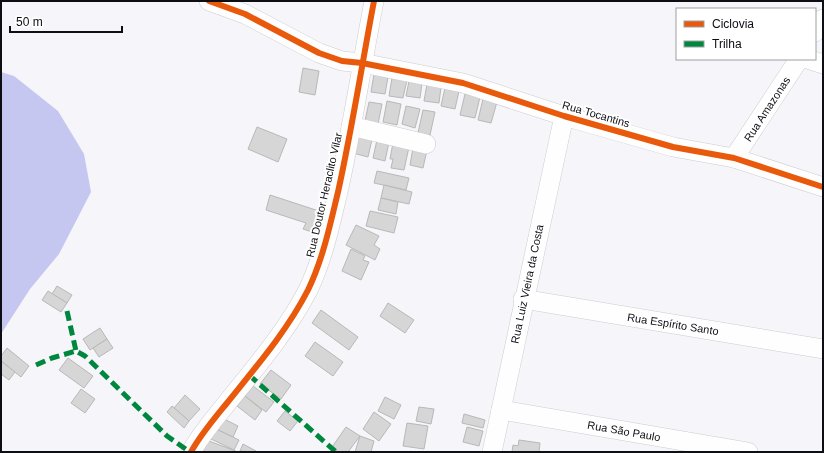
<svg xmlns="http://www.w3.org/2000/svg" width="824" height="453" font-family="Helvetica,sans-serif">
<rect width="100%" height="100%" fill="#f5f5fa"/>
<!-- water -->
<path fill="#c5c7f0" d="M1 72 14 76 58 111 84 154 91 192 59 254 30 289 1 334Z"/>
<!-- building -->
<g fill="#d5d6d5" stroke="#b8b8b7">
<path d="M303 68 319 71 315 95 299 92Z"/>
<path d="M374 74 388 77 385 94 371 92Z"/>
<path d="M392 78 407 80 403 98 389 96Z"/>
<path d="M409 81 422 83 420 98 406 96Z"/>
<path d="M427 84 441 87 439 103 424 101Z"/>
<path d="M445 88 459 91 455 109 441 106Z"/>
<path d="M465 94 480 97 475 118 460 115Z"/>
<path d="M483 99 497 102 491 123 478 120Z"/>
<path d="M387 101 401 104 397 125 383 122Z"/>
<path d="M369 102 382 104 378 124 365 121Z"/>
<path d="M406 106 420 109 415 128 402 124Z"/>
<path d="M423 110 435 112 430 135 418 133Z"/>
<path d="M257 127 287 139 278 162 248 149Z"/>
<path d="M357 135 372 139 368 157 353 153Z"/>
<path d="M377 140 389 142 385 161 373 158Z"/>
<path d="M393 143 409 147 404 170 391 168 393 159H390Z"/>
<path d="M413 148 427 150 423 168 410 165Z"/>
<path d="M377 171 409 178 406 190 374 183Z"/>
<path d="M384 185 412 192 409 204 381 198Z"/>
<path d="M270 195 325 213 318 234 303 229 306 223 266 210Z"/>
<path d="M381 198 398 202 396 214 378 210Z"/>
<path d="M370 211 398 217 394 233 366 226Z"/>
<path d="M356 225 379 236 374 245 380 249 375 260 346 245Z"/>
<path d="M351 249 365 256 363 260 369 262 361 280 342 271Z"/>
<path d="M57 286 72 295 67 303 52 294Z"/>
<path d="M48 291 67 303 61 312 42 300Z"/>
<path d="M388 303 414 320 405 333 380 316Z"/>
<path d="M321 310 358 337 349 350 312 323Z"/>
<path d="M100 328 107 339 90 350 83 339Z"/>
<path d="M107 339 113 348 99 357 93 348Z"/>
<path d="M315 342 343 362 333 376 305 356Z"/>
<path d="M7 348 29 366 21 377 1 361V356Z"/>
<path d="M68 358 93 376 84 388 59 370Z"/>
<path d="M1 361 15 372 9 380 1 374Z"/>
<path d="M271 370 291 385 281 399 260 384Z"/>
<path d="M253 386 274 402 266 412 245 396Z"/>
<path d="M81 389 95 399 85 413 71 403Z"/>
<path d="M185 395 200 409 189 421 174 408Z"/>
<path d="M245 396 262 410 255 420 237 406Z"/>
<path d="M385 397 401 405 394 419 378 411Z"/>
<path d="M172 406 189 421 184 428 167 412Z"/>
<path d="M419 407 434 409 431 424 416 421Z"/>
<path d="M285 411 298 421 290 431 277 421Z"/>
<path d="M374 412 391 424 379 441 363 429Z"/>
<path d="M464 414 485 420 483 428 462 423Z"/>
<path d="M220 417 238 426 233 437 214 428Z"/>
<path d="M407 423 428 426 424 449 403 446Z"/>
<path d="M346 427 360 436 348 452H339L332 447Z"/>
<path d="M467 427 483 431 479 446 463 442Z"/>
<path d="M214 428 239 440 234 450 209 438Z"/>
<path d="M360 436 374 441 371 452H355Z"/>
<path d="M201 438 238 452H196Z"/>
<path d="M519 440 540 443 539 452H512L513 445 518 446Z"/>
<path d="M243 444 256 451 255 452 240 451Z"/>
</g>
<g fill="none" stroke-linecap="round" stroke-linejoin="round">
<!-- minor casing -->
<g stroke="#ccccd2" stroke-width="20">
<g id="minor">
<path d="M209 1 245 14 319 53 342 61 362 63 463 83 564 116 673 147 734 158 823 187"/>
<path d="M815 32 823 19"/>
<path d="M807 59 823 64"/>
<path d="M351 126 426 144"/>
<path d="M734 158 799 59"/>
<path d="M523 299 823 349"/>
<path d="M501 410 748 452"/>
<path d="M191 452C201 434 214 419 227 403 255 368 287 331 308 290 323 259 330 225 338 192 352 129 362 64 374 1"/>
<path d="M492 452 564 116"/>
</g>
</g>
<!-- minor -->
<use href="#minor" stroke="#fefefe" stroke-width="19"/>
<!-- quiet -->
<g stroke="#00873e" stroke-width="5" stroke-dasharray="10 5" stroke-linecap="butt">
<path d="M67 311 76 351"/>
<path d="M36 365 52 358 76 351 85 356 167 436 190 452"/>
<path d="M249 375 336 452"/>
</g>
<!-- cycleway casing -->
<g stroke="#fff" stroke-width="8">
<g id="cycleway">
<path d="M209 1 245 14 319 53 342 61 362 63 463 83 564 116 673 147 734 158 823 187"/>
<path d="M191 452C201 434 214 419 227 403 255 368 287 331 308 290 323 259 330 225 338 192 352 129 362 64 374 1"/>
</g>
</g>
<!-- cycleway -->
<use href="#cycleway" stroke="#e8590c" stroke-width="6"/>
</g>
<g text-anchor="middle" stroke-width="4" stroke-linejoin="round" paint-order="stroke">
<!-- street labels -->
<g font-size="11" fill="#0d0e14" stroke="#fff">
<text transform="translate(767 109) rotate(-57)" y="4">Rua Amazonas</text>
<text transform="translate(596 114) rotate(16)" y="4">Rua Tocantins</text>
<text transform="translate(324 195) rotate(-77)" y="4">Rua Doutor Heraclito Vilar</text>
<text transform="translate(527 284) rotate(-78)" y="4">Rua Luiz Vieira da Costa</text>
<text transform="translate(673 324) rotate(9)" y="4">Rua Espírito Santo</text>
<text transform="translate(624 431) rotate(10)" y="4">Rua São Paulo</text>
</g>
</g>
<!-- border -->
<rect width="824" height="453" fill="none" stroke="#0d0e14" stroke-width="4"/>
<!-- legend -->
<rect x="676" y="8" width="140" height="52" fill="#ffffff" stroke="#9e9fa1"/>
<rect x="684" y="21" width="20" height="6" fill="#e8590c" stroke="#9e9fa1"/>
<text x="712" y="28" font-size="12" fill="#0d0e14">Ciclovia</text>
<rect x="684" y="41" width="20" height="6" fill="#00873e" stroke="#9e9fa1"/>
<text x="712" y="48" font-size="12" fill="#0d0e14">Trilha</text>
<!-- scale -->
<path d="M10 26v6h112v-6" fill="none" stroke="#0d0e14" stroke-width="2"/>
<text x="16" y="26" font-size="12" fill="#0d0e14" stroke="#ffffff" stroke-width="3" paint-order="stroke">50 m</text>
</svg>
